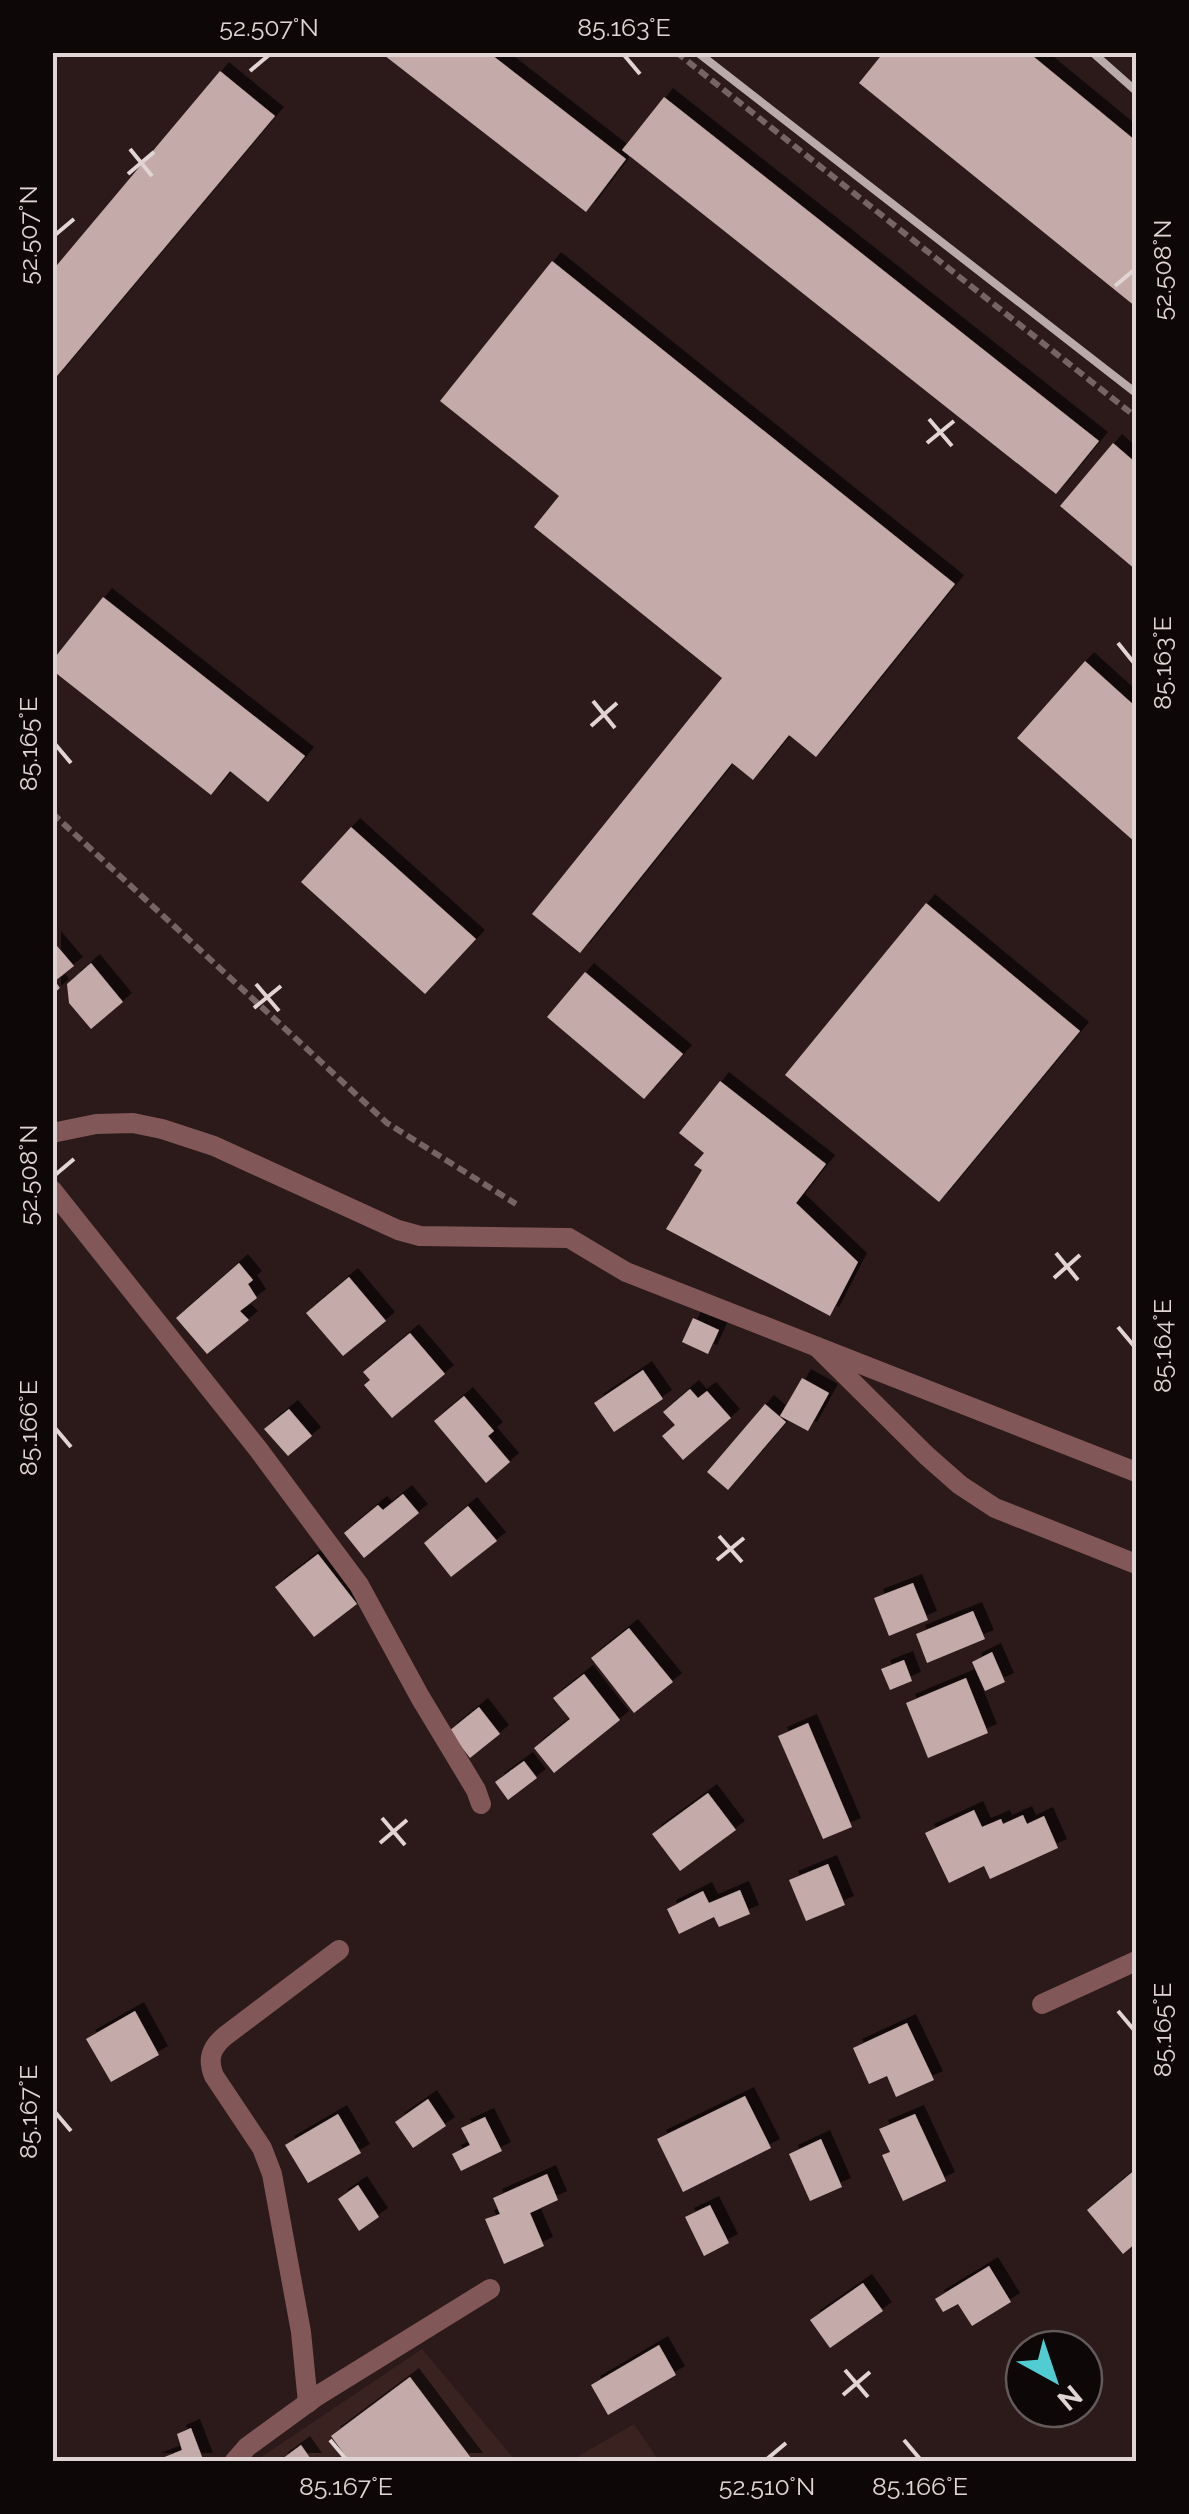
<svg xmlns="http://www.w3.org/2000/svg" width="1189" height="2514" font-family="Raleway,sans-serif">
<defs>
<filter id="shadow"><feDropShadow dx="9" dy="-9" stdDeviation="0" flood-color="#0009"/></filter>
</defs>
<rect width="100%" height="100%" fill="#2c1919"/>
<!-- built -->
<g fill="#3a2221">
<path d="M422 2349 516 2461 254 2462Z"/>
<path d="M634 2424 659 2461H570Z"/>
</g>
<!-- building -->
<g fill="#c4abaa" filter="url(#shadow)">
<path d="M380 52H488L626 159 586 212Z"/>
<path d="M884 52H1028L1136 141V307L859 83Z"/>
<path d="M220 71 275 116 52 382V271Z"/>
<path d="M664 97 1099 441 1056 494 622 150Z"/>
<path d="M552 261 955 584 816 757 789 735 753 780 732 763 580 953 532 914 722 678 534 527 559 496 440 401Z"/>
<path d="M1113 443 1136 463V570L1060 506Z"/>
<path d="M103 597 305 756 268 802 230 771 211 795 52 670V661Z"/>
<path d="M1085 661 1136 707V843L1017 738Z"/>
<path d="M351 827 476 939 425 994 301 882Z"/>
<path d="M926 903 1080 1031 939 1202 785 1075Z"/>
<path d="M52 940 74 966 55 981 60 988 52 995Z"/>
<path d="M91 963 123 1002 91 1029 69 1003 67 984Z"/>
<path d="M585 972 683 1054 644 1099 547 1017Z"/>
<path d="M720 1081 826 1164 796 1203 858 1262 830 1316 666 1229 702 1170 694 1165 704 1153 679 1133Z"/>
<path d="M239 1263 253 1280 248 1284 257 1298 240 1311 249 1320 207 1354 176 1318Z"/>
<path d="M349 1277 386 1321 343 1356 306 1313Z"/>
<path d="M693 1318 719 1330 708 1354 682 1342Z"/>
<path d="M410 1333 445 1374 392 1418 364 1385 370 1380 363 1372Z"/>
<path d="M643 1370 663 1399 614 1432 594 1403Z"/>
<path d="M802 1378 829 1393 808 1431 780 1416Z"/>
<path d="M690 1389 698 1398 707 1391 731 1418 683 1460 662 1436 675 1425 663 1412Z"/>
<path d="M464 1396 494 1431 488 1436 510 1462 486 1483 434 1421Z"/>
<path d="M765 1404 786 1422 728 1490 707 1472Z"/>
<path d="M289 1409 312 1436 288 1456 264 1429Z"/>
<path d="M403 1494 419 1513 364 1558 344 1533 378 1505 383 1510Z"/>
<path d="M468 1506 497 1541 451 1577 424 1543Z"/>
<path d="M318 1554 357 1604 314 1637 275 1587Z"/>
<path d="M913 1583 928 1620 889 1636 874 1598Z"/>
<path d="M973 1611 985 1639 927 1663 916 1634Z"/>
<path d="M629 1628 673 1682 634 1713 591 1658Z"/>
<path d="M992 1652 1005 1682 985 1691 972 1662Z"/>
<path d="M904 1660 912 1681 890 1690 881 1669Z"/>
<path d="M584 1674 620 1720 554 1773 534 1748 570 1719 553 1698Z"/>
<path d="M966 1678 988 1733 928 1758 906 1703Z"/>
<path d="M479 1707 500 1734 470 1758 449 1731Z"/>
<path d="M808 1723 852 1827 823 1839 778 1736Z"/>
<path d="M524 1761 537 1778 508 1800 495 1782Z"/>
<path d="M708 1793 736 1830 680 1871 652 1834Z"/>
<path d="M974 1810 982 1827 1001 1819 1003 1824 1023 1815 1027 1824 1044 1816 1058 1848 990 1879 984 1866 949 1883 925 1833Z"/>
<path d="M828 1864 845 1905 806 1921 789 1880Z"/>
<path d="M740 1890 750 1914 719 1927 714 1917 679 1934 667 1909 703 1891 709 1903Z"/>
<path d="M135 2011 159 2055 111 2082 86 2039Z"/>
<path d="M907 2023 934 2080 896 2097 887 2076 869 2084 853 2048Z"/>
<path d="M745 2096 771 2148 683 2192 657 2139Z"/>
<path d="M428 2099 446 2126 413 2148 395 2122Z"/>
<path d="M338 2114 361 2153 308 2183 285 2145Z"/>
<path d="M915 2114 946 2181 903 2201 882 2155 890 2152 879 2129Z"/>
<path d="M485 2117 502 2151 461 2171 452 2154 470 2145 461 2128Z"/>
<path d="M821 2139 842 2187 810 2201 789 2154Z"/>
<path d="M1136 2169V2243L1123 2254 1087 2210Z"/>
<path d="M547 2174 558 2200 530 2213 544 2246 504 2264 485 2219 500 2214 493 2198Z"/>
<path d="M358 2185 379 2217 359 2231 338 2199Z"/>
<path d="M710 2205 729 2243 704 2256 685 2217Z"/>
<path d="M989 2266 1011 2302 972 2326 958 2304 943 2312 935 2299Z"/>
<path d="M863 2283 883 2311 830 2348 810 2320Z"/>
<path d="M659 2345 676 2375 608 2415 591 2385Z"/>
<path d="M410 2377 474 2462H350L331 2436Z"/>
<path d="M191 2428 204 2462H152L182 2450 177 2434Z"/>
<path d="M301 2445 313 2462H278Z"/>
</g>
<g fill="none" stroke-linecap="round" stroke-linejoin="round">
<!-- path -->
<g stroke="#746464" stroke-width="6" stroke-dasharray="10 5" stroke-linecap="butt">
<path d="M676 52 1136 417"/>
<path d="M52 813 387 1123 516 1204"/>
</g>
<!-- service -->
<g stroke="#815757" stroke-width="20">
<path d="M52 1190 258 1449 359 1585 420 1697 476 1790 481 1804"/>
<path d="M817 1347 927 1456 960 1485 995 1508 1136 1564"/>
<path d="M1042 2004 1136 1961"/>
<path d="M308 2403 301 2332 272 2174 262 2148 214 2076C207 2059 211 2048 225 2036L339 1950"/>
</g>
<!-- minor -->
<g stroke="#815757" stroke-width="20">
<path d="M52 1133 96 1124 133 1123 162 1129 214 1146 398 1230 420 1236 569 1238 626 1272 1136 1472"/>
<path d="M234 2462 247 2447 317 2396 490 2289"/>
</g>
<!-- rail -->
<g stroke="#b9abab" stroke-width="8">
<path d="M697 52 1136 393"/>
<path d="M1092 52 1136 91"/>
</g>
</g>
<!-- ticks -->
<path fill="none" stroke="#e1d4d4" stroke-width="4" d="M624 55 640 74M250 71 269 55M130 149 152 176M128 174 154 152M55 235 74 219M1115 286 1134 270M929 419 952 446M927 443 954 421M1118 643 1134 663M593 701 615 728M591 726 617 703M55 744 71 763M256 984 279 1011M254 1008 281 986M55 1175 74 1159M1056 1253 1078 1280M1054 1278 1080 1255M1118 1327 1134 1346M55 1428 71 1447M719 1536 742 1562M717 1560 744 1538M382 1818 405 1845M380 1843 407 1820M1118 2011 1134 2030M55 2112 71 2131M845 2370 868 2397M843 2395 870 2372M330 2440 346 2459M904 2440 920 2459M767 2459 786 2443"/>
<!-- border -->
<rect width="1189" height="2514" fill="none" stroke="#0e0707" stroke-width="110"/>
<!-- north arrow -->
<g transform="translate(1054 2379) rotate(140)"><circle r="48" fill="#0e0707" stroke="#625959" stroke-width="2.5"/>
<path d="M0-8L18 38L0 25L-18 38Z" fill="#51ccd3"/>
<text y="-15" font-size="28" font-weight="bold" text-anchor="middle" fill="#e1d4d4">N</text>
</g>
<rect x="55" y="55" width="1079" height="2404" fill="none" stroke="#e1d4d4" stroke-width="4"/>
<g font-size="25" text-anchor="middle" fill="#e1d4d4">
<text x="269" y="36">52.507°N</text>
<text x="624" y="36">85.163°E</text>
<text transform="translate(28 235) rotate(-90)" y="9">52.507°N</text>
<text transform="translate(1162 270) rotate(-90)" y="9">52.508°N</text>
<text transform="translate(1162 663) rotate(-90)" y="9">85.163°E</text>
<text transform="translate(28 744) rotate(-90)" y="9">85.165°E</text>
<text transform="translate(28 1175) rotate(-90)" y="9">52.508°N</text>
<text transform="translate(1162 1346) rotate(-90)" y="9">85.164°E</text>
<text transform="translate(28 1428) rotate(-90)" y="9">85.166°E</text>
<text transform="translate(1162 2030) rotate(-90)" y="9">85.165°E</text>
<text transform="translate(28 2112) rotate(-90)" y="9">85.167°E</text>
<text x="346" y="2495">85.167°E</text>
<text x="767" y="2495">52.510°N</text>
<text x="920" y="2495">85.166°E</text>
</g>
</svg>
